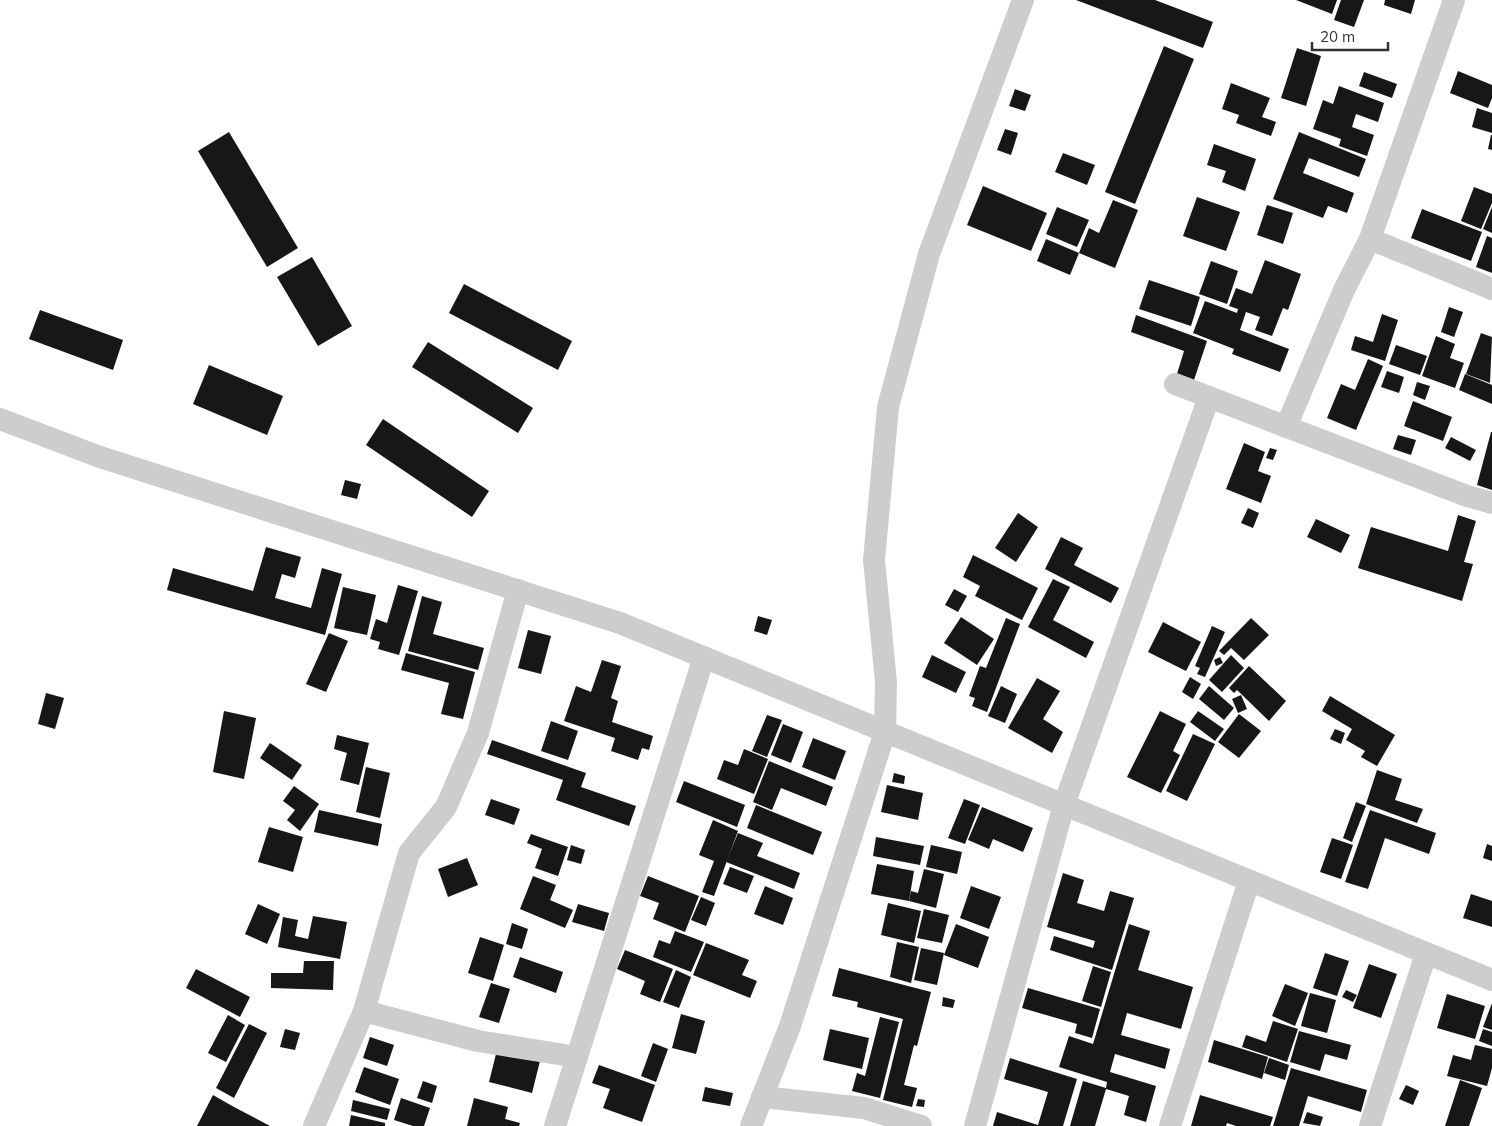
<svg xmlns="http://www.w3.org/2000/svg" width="1492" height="1126" font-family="Mulish,sans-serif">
<rect width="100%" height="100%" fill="#fff"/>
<!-- building -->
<g fill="#171717">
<path d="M1076 0H1155L1213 22 1203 48Z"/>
<path d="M1296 0H1337L1332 14Z"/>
<path d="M1341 0H1364L1354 27 1334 20Z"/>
<path d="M1385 0H1415L1411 14 1384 5Z"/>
<path d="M1164 46 1194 59 1135 204 1105 192Z"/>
<path d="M1297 48 1321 56 1306 106 1281 98Z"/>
<path d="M1458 71 1492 85V98L1488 108 1450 93Z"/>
<path d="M1364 72 1397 84 1392 98 1359 86Z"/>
<path d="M1231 83 1270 98 1262 117 1276 122 1271 136 1236 123 1239 115 1222 109Z"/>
<path d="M1339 86 1384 103 1378 122 1356 114 1352 127 1374 135 1367 156 1339 146 1341 139 1313 129 1323 100 1333 104Z"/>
<path d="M1015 89 1031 95 1025 111 1009 106Z"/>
<path d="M1477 108 1492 113V133L1472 127Z"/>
<path d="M1005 129 1018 133 1011 155 997 150Z"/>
<path d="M229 132 298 248 267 267 198 151Z"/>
<path d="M1299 132 1366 159 1359 177 1309 158 1303 173 1354 193 1347 213 1328 206 1323 218 1273 199Z"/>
<path d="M1491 135H1492V150L1488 149Z"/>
<path d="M1214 144 1256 159 1245 191 1222 182 1226 171 1207 165Z"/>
<path d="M1063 153 1095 165 1087 185 1055 172Z"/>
<path d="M983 186 1047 213 1031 251 967 225Z"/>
<path d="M1474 187 1492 194V203L1481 229 1461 221Z"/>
<path d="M1197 197 1240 212 1226 251 1183 236Z"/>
<path d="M1113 200 1138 210 1115 268 1079 253 1070 275 1037 261 1046 239 1079 253 1089 228 1099 233Z"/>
<path d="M1267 205 1293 213 1283 244 1257 235Z"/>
<path d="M1057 207 1089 220 1077 247 1046 234Z"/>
<path d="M1492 207V233L1483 229Z"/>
<path d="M1422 209 1482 232 1471 261 1411 238Z"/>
<path d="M1487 236 1492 238V273L1476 267Z"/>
<path d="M312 257 352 326 318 346 277 277Z"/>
<path d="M1265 260 1301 274 1288 310 1283 308 1272 336 1255 330 1260 317 1246 312 1240 330 1289 349 1280 372 1232 354 1234 349 1193 333 1205 301 1237 313 1238 309 1229 306 1236 288 1252 294Z"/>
<path d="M1211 261 1238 271 1227 304 1199 294Z"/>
<path d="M1149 280 1200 297 1191 326 1139 309Z"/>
<path d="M464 284 572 341 558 370 449 313Z"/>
<path d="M1449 307 1463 312 1454 337 1441 332Z"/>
<path d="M40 310 123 340 113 370 29 339Z"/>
<path d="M1382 314 1398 320 1385 361 1351 350 1355 336 1373 342Z"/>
<path d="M1136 315 1207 341 1194 380 1177 374 1184 351 1131 332Z"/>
<path d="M1481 333 1492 337 1490 383 1466 374Z"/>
<path d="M1436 336 1455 344 1450 358 1464 363 1455 388 1422 376Z"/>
<path d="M428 342 533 408 518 433 412 367Z"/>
<path d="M1396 345 1427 356 1420 375 1389 364Z"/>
<path d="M1368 359 1383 366 1356 430 1327 418 1341 384 1355 390Z"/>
<path d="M209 365 283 396 267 435 193 404Z"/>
<path d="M1387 371 1404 377 1399 393 1381 387Z"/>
<path d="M1465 374 1492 385V404L1459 390Z"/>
<path d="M1417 382 1430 386 1425 400 1413 395Z"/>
<path d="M1413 401 1452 417 1443 441 1404 426Z"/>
<path d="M383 419 489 491 472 517 366 445Z"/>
<path d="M1491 432H1492V490L1477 485Z"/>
<path d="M1398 435 1416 440 1411 455 1393 449Z"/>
<path d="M1451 437 1476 450 1470 461 1445 448Z"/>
<path d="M1244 443 1265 452 1258 471 1271 476 1261 503 1226 489Z"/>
<path d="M1270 448 1277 450 1273 460 1266 458Z"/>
<path d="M345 480 361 484 357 499 341 495Z"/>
<path d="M1248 508 1259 513 1253 528 1241 523Z"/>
<path d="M1018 513 1038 527 1016 562 995 548Z"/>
<path d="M1458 515 1476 521 1464 562 1473 564 1462 601 1358 568 1371 527 1448 551Z"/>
<path d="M1316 519 1350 535 1341 553 1307 537Z"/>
<path d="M1061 537 1083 548 1074 565 1119 588 1111 603 1045 569Z"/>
<path d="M266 547 301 557 295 578 282 574 275 598 311 608 322 568 342 574 325 635 167 590 173 568 253 591Z"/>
<path d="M973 555 1038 588 1022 620 975 596 980 586 963 577Z"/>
<path d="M1053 579 1070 587 1053 620 1094 642 1086 658 1028 627Z"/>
<path d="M398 585 418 591 399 655 378 649 380 642 370 639 376 619 387 623Z"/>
<path d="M343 587 376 595 367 635 334 628Z"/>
<path d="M954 589 967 596 958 612 945 605Z"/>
<path d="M422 596 442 602 433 634 484 648 478 670 408 651Z"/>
<path d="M758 616 772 620 767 635 754 631Z"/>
<path d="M961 617 994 639 977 665 944 643Z"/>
<path d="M1006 618 1020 624 987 712 972 706 975 698 969 696 980 666 986 668Z"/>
<path d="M1251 618 1269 635 1244 660 1231 648 1224 655 1219 651Z"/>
<path d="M1163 622 1201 642 1186 671 1148 652Z"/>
<path d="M1212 626 1225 632 1205 677 1197 674 1200 668 1195 666Z"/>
<path d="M528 630 551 636 541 674 518 668Z"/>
<path d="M329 633 348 641 326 692 306 684Z"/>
<path d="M406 653 475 672 463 719 441 714 449 683 401 670Z"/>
<path d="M932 655 966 672 956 693 922 677Z"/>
<path d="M1231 655 1244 668 1222 692 1209 680Z"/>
<path d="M1220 657 1223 663 1216 666 1214 660Z"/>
<path d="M602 660 621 666 611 698 618 701 612 722 653 736 649 750 642 748 638 760 611 751 615 738 564 721 576 686 591 692Z"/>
<path d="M1249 666 1286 701 1269 721 1237 690 1234 693 1229 688Z"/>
<path d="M1190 677 1201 684 1193 699 1182 692Z"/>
<path d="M1037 678 1060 691 1043 719 1063 732 1052 753 1008 728Z"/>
<path d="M1001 686 1017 694 1005 723 988 716Z"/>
<path d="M1209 686 1234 708 1224 720 1199 699Z"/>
<path d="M46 693 64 698 55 729 38 724Z"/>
<path d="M1241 695 1247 709 1238 713 1232 699Z"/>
<path d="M1330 696 1395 735 1377 766 1361 757 1365 751 1346 740 1352 729 1322 711Z"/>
<path d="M224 711 256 718 244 779 213 772Z"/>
<path d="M1160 711 1186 724 1173 751 1180 755 1161 793 1127 777Z"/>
<path d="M1198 711 1224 729 1215 741 1190 722Z"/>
<path d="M1239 714 1261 731 1239 758 1218 742Z"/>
<path d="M767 715 782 720 767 757 752 751Z"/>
<path d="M551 721 578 731 568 760 541 751Z"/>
<path d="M783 724 803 732 791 763 771 755Z"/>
<path d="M1335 729 1345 733 1341 744 1330 739Z"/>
<path d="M1193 734 1215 744 1187 801 1166 791Z"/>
<path d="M337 735 369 743 359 785 340 780 347 753 334 749Z"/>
<path d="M813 738 846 751 835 780 802 767Z"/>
<path d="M492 740 586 773 581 787 636 806 629 826 556 800 563 780 487 754Z"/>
<path d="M270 743 302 765 292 780 260 758Z"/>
<path d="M744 749 768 759 754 794 717 779 724 760 738 765Z"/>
<path d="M769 761 833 787 826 806 781 788 772 810 753 802Z"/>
<path d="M366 767 390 773 380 818 356 812Z"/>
<path d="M1377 770 1402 779 1395 800 1423 809 1417 823 1366 804Z"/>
<path d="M894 773 905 776 904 784 892 782Z"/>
<path d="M684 781 745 805 737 827 676 802Z"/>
<path d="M887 785 923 793 918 820 881 812Z"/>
<path d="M294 786 319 804 300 831 287 820 295 810 283 801Z"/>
<path d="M491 799 520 809 514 825 485 815Z"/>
<path d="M964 799 980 805 965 844 948 838Z"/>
<path d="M1356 802 1366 806 1352 842 1343 838Z"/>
<path d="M756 805 822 832 813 855 747 828Z"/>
<path d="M982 807 1033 828 1023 852 993 839 989 849 968 840Z"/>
<path d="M319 810 382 824 378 846 314 832Z"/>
<path d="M1370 810 1436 833 1429 854 1385 838 1368 889 1345 882Z"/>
<path d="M713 820 738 831 714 896 702 892 714 861 699 855Z"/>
<path d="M269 827 303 837 293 872 258 862Z"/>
<path d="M738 833 763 843 757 856 800 873 794 889 726 862Z"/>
<path d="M531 834 568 847 558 876 535 868 542 849 527 843Z"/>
<path d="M876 837 924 846 920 865 873 856Z"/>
<path d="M1332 838 1353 845 1341 879 1320 872Z"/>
<path d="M1487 844 1492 846V861L1483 858Z"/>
<path d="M571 845 585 850 581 864 567 860Z"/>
<path d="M931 845 962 852 957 874 926 867Z"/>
<path d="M467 858 478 885 448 897 438 869Z"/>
<path d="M877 864 914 871 909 901 871 894Z"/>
<path d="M730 867 754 876 747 893 723 884Z"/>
<path d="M924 869 944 874 936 908 909 901 911 891 918 893Z"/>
<path d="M1063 873 1084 880 1077 903 1104 911 1110 891 1134 898 1112 970 1050 950 1054 936 1093 948 1095 941 1047 927Z"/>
<path d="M533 876 556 885 550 900 573 910 565 928 520 909Z"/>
<path d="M648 876 699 896 685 932 653 919 659 903 640 896Z"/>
<path d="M765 886 793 898 783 925 754 914Z"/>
<path d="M971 886 1001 897 989 929 960 918Z"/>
<path d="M1471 894 1492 901V927L1463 918Z"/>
<path d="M701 897 715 903 706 926 691 920Z"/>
<path d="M888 903 921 911 914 943 881 935Z"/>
<path d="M258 904 280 914 267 944 245 934Z"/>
<path d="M578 904 609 913 604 931 572 922Z"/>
<path d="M924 909 949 915 942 943 917 938Z"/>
<path d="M313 916 347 922 340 959 278 947 283 917 298 920 295 936 308 939Z"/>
<path d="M512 923 528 929 522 949 506 944Z"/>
<path d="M956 924 989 937 978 968 944 955Z"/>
<path d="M1129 924 1150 931 1138 970 1193 987 1181 1029 1127 1013 1121 1035 1170 1049 1165 1069 1115 1054 1110 1072 1156 1086 1146 1122 1124 1115 1129 1096 1106 1089 1095 1126H1070L1083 1081 1106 1088 1107 1082 1059 1067 1069 1036 1093 1044Z"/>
<path d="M675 931 704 942 691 972 653 957 659 940 670 944Z"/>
<path d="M480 937 504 945 493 981 468 973Z"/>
<path d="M897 942 919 947 911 983 890 977Z"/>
<path d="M706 943 749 960 742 975 757 981 750 998 693 975Z"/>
<path d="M921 948 944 953 937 985 914 980Z"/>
<path d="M625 950 673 969 660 1002 640 994 645 981 617 969Z"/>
<path d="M1325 953 1349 961 1337 996 1313 988Z"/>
<path d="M520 957 563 972 556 993 513 977Z"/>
<path d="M304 961H334L333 990 271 988V973H303Z"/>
<path d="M1369 964 1397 974 1381 1018 1353 1008Z"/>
<path d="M1093 966 1111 972 1101 1007 1082 1001Z"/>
<path d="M839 968 931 992 917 1046 914 1045 904 1085 917 1088 912 1107 883 1100 903 1019 857 1007 858 1002 832 996Z"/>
<path d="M196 969 250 997 240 1017 186 988Z"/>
<path d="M676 970 691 977 679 1008 663 1002Z"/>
<path d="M491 983 510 989 499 1023 479 1017Z"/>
<path d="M1285 984 1308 993 1295 1026 1272 1016Z"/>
<path d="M1028 988 1100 1009 1092 1038 1075 1033 1077 1024 1022 1008Z"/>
<path d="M1346 990 1357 995 1353 1002 1342 997Z"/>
<path d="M1310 993 1336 1000 1327 1033 1301 1026Z"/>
<path d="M1447 994 1485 1006 1475 1039 1437 1028Z"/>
<path d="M943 997 955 1000 953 1008 942 1006Z"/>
<path d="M1492 1003V1030L1483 1027Z"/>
<path d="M681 1014 705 1021 696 1054 672 1048Z"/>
<path d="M228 1015 245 1025 226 1062 208 1053Z"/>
<path d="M880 1017 899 1022 880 1098 852 1091 857 1073 865 1076Z"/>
<path d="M1273 1021 1298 1029 1287 1062 1242 1047 1246 1035 1266 1042Z"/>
<path d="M249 1024 267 1033 234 1098 216 1088Z"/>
<path d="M285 1029 300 1033 295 1050 280 1047Z"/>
<path d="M830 1029 869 1038 862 1069 823 1060Z"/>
<path d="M1483 1029 1492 1032V1046L1479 1041Z"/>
<path d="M1299 1031 1351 1045 1347 1060 1325 1054 1320 1071 1290 1062Z"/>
<path d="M370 1037 394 1045 387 1066 363 1058Z"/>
<path d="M1214 1040 1268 1057 1262 1079 1208 1062Z"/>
<path d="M653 1043 668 1049 656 1082 641 1076Z"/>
<path d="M1475 1045 1492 1049V1068L1487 1086 1447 1076 1453 1055 1471 1060Z"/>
<path d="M497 1050 540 1061 532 1093 489 1082Z"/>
<path d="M1010 1058 1077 1079 1063 1126H993L997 1112 1038 1125 1048 1092 1004 1079Z"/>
<path d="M1269 1058 1289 1065 1285 1080 1264 1073Z"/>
<path d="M599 1065 655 1085 642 1122 603 1108 610 1089 592 1083Z"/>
<path d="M364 1067 399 1079 390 1105 355 1092Z"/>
<path d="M1291 1068 1367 1090 1361 1112 1308 1096 1299 1126H1273Z"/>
<path d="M1460 1080 1482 1088 1469 1126H1445Z"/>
<path d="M423 1081 437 1086 432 1103 417 1098Z"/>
<path d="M1406 1085 1419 1091 1413 1105 1399 1099Z"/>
<path d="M705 1087 733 1093 730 1106 702 1101Z"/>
<path d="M213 1095 234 1107 270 1126H197Z"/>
<path d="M1200 1095 1273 1117 1270 1126H1236L1227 1123 1226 1126H1191Z"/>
<path d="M401 1098 430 1108 424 1126H413L394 1120Z"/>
<path d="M474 1098 508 1107 505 1119 520 1123 519 1126H467Z"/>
<path d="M918 1099 925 1100 924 1107 916 1106Z"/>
<path d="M353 1100 390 1109 387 1120 351 1111Z"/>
<path d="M1307 1112 1323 1117 1320 1126 1303 1123Z"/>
<path d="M351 1115 385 1123V1126H349Z"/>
</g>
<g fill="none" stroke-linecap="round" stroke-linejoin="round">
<!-- street -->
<g stroke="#cdcdcd" stroke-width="22">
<path d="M1370 239 1492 289"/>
<path d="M1175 384 1467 496 1492 503"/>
<path d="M0 419 100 457 620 623 1492 980"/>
<path d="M1286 427 1344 290 1370 239 1454 0"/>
<path d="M364 1011 478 1041 577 1057"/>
<path d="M762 1097 864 1108 921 1126"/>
<path d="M314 1126 364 1011 409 853 446 807 478 733 518 590"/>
<path d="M555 1126 704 657"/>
<path d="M751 1126 790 1026 885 732 886 682 874 560 888 407 929 254 1023 0"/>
<path d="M975 1126 1064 805 1209 397"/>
<path d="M1170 1126 1249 881"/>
<path d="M1370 1126 1426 954"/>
</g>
</g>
<!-- scale -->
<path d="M1312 42v8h76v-8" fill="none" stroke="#303030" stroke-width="2.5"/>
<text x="1320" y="42" font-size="15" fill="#303030" stroke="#ffffff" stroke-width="4" paint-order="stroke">20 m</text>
</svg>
